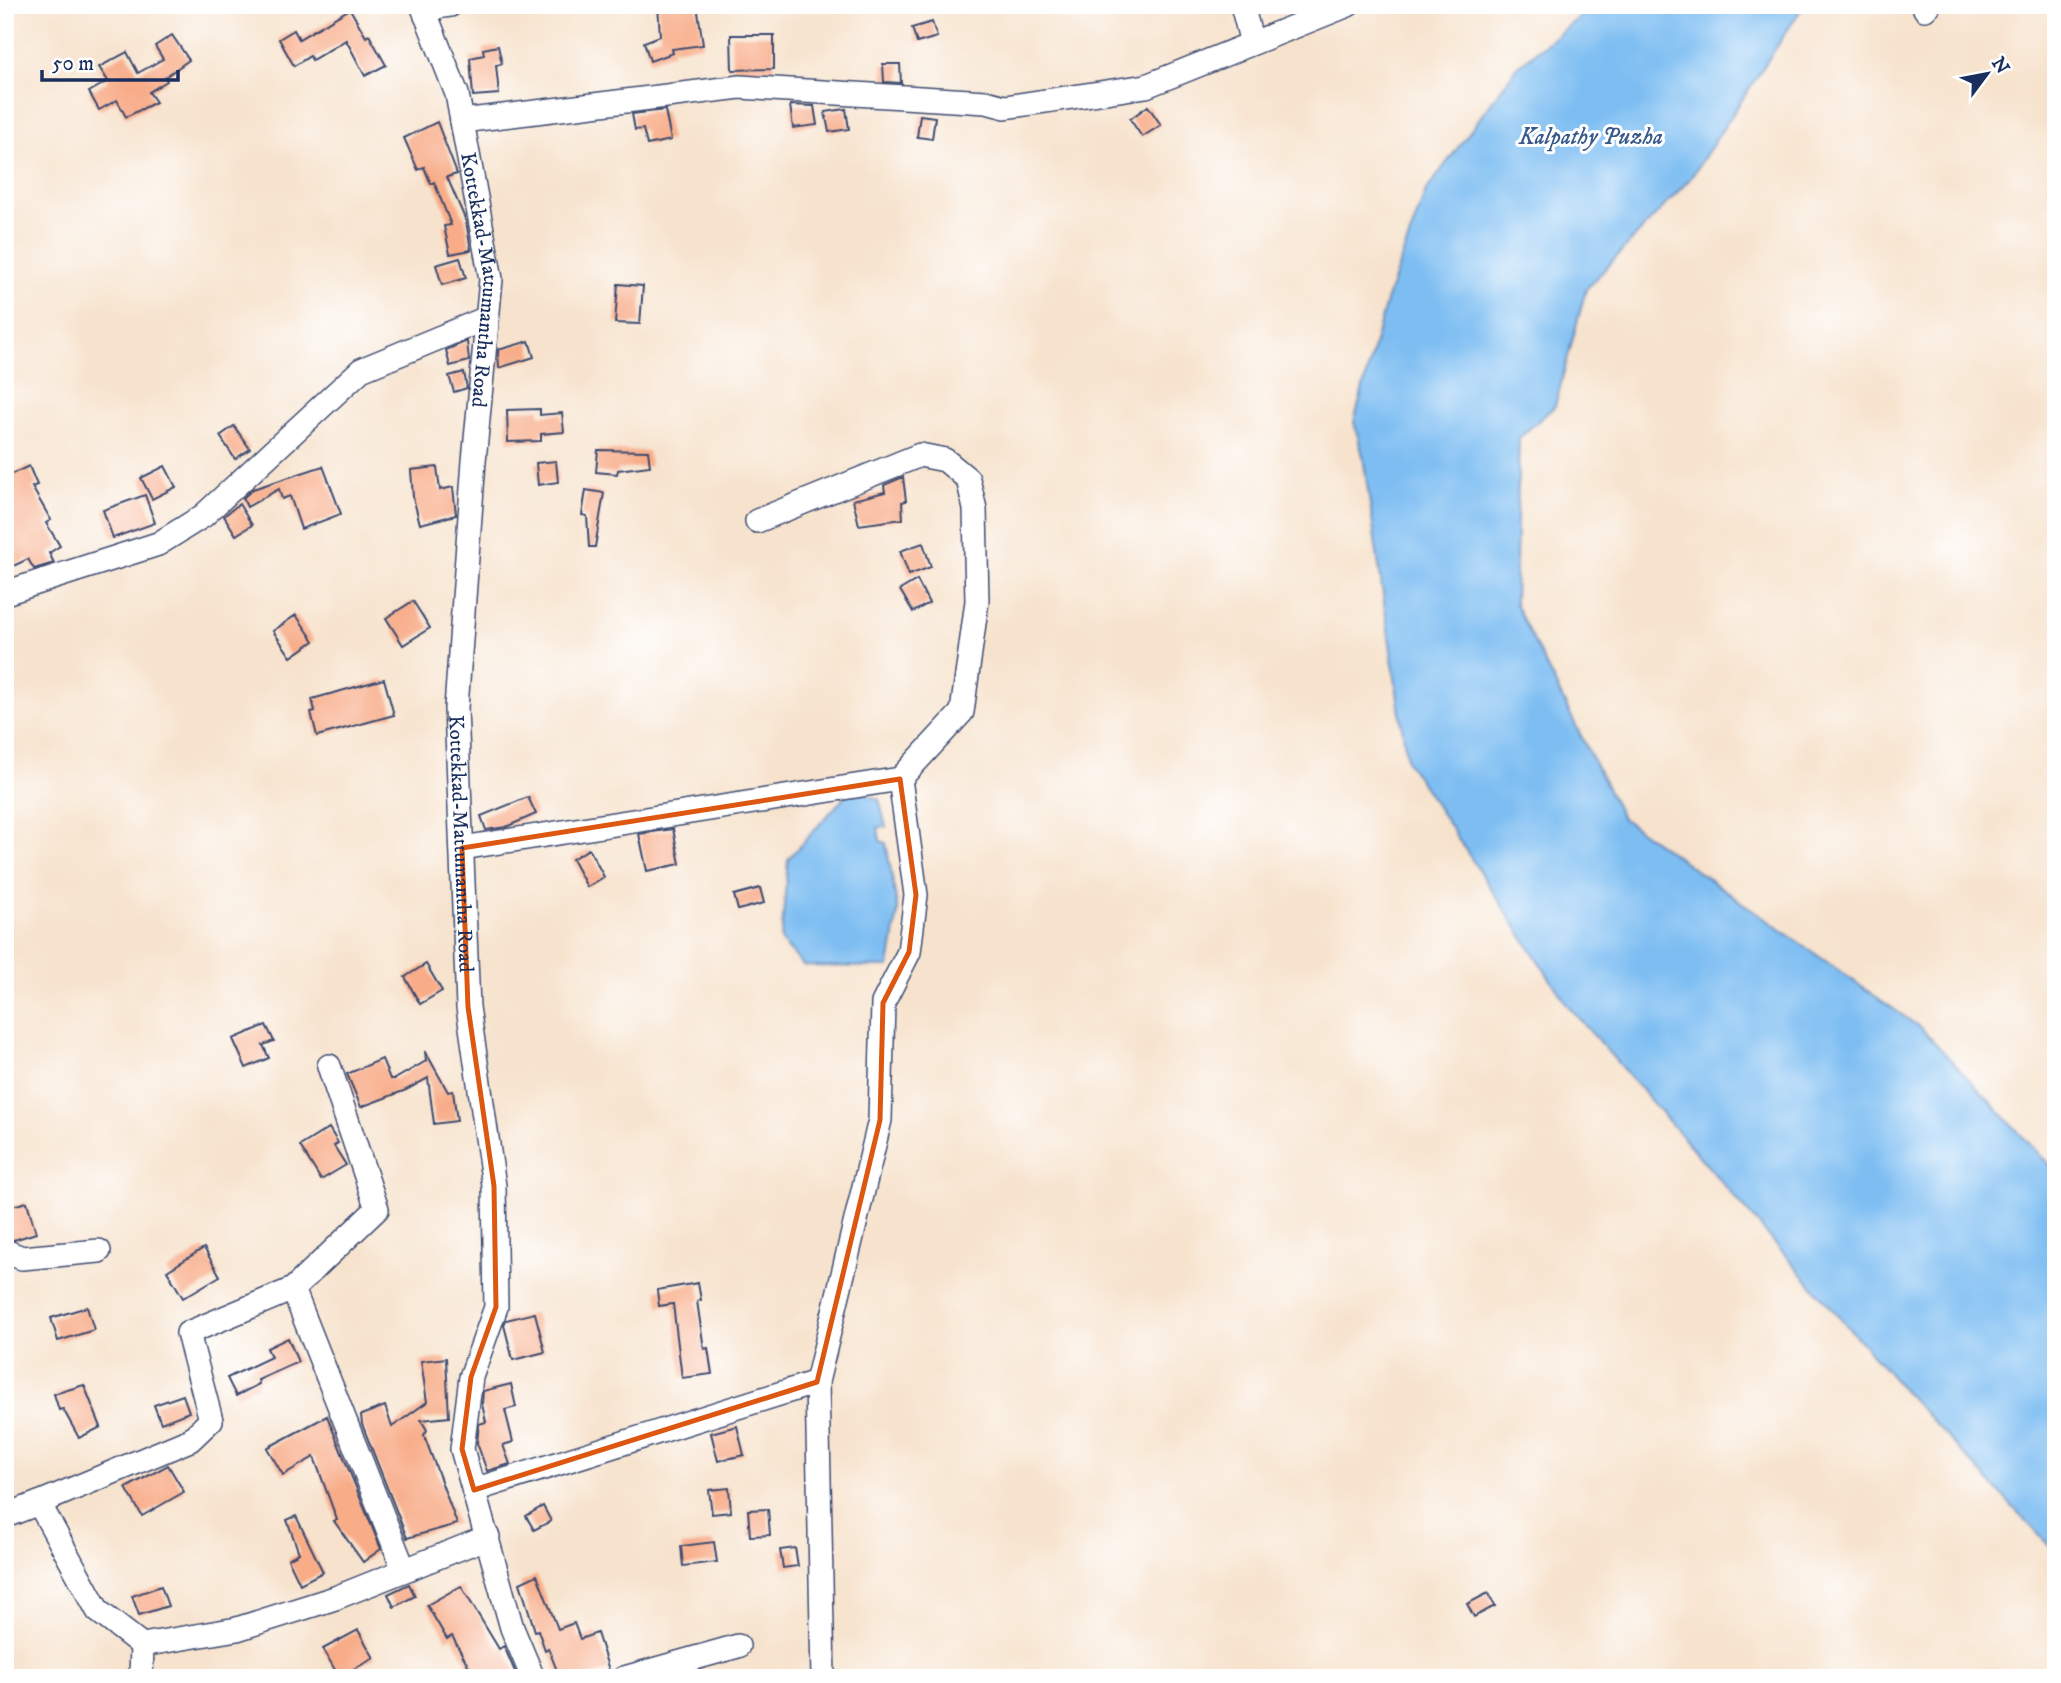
<svg xmlns="http://www.w3.org/2000/svg" width="2061" height="1683" font-family="'IM FELL DW Pica',serif">
<rect width="100%" height="100%" fill="#fff"/>
<filter id="ink" filterUnits="userSpaceOnUse"><feTurbulence type="fractalNoise" baseFrequency=".0143" numOctaves="2"/><feDisplacementMap in="SourceGraphic" scale="14" xChannelSelector="R" yChannelSelector="G"/><feConvolveMatrix kernelMatrix="1 2 1 2 8 2 1 2 1" color-interpolation-filters="sRGB"/></filter>
<filter id="wash" filterUnits="userSpaceOnUse"><feTurbulence type="fractalNoise" baseFrequency=".00686" numOctaves="4" result="noise"/><feDisplacementMap in="SourceGraphic" scale="28" xChannelSelector="R" yChannelSelector="G"/><feGaussianBlur stdDeviation="1.57" result="paint"/><feColorMatrix in="noise" values="0 0 0 0 0 0 0 0 0 0 0 0 0 0 0 0 0 1.4 0 .05"/><feComposite in="paint" operator="in"/></filter>
<g filter="url(#wash)">
<rect width="100%" height="100%" fill="#f7e3cd"/>
<!-- water -->
<g fill="#7dbdf2" stroke="#4c76a8" stroke-width="2">
<path d="M1595 5H1804L1690 179 1586 289 1555 406 1519 438 1515 604 1622 818 1922 1029 2056 1172V1553L1897 1383 1568 1006 1407 761 1363 456 1354 422 1386 301 1426 191 1518 66Z"/>
<path d="M851 790 879 799 886 827H878L880 841 886 843 898 911 889 967 804 966 781 941 788 859Z"/>
</g>
<g id="blocks">
<!-- building -->
<g fill="#f8ac88">
<path d="M658 5H697L703 45 672 49 673 53 650 61 644 42 660 36Z"/>
<path d="M350 9 366 37 369 35 386 65 365 76 346 40 312 60 310 56 294 66 279 39 294 30 299 39Z"/>
<path d="M932 22 937 37 917 43 912 28Z"/>
<path d="M172 35 189 60 165 77 167 81 149 92 156 102 126 117 117 100 99 110 89 92 108 81 99 67 127 52 138 73 163 59 155 46Z"/>
<path d="M731 35H774V69L732 70Z"/>
<path d="M498 46 502 64 496 65 499 94 473 96 470 58 484 55 483 49Z"/>
<path d="M883 64H900L901 83 884 82Z"/>
<path d="M790 105 814 106 817 125 793 128Z"/>
<path d="M1148 106 1161 125 1142 137 1130 119Z"/>
<path d="M846 109 849 129 829 132 825 112Z"/>
<path d="M665 110 671 140 647 145 643 129 635 130 632 114Z"/>
<path d="M920 115 935 117 932 139 917 137Z"/>
<path d="M437 122 457 174 447 177 466 221 471 250 450 254 444 226 451 225 434 182 431 184 424 167 418 170 404 138Z"/>
<path d="M460 258 466 278 442 285 436 265Z"/>
<path d="M618 284 643 286 640 324 615 323Z"/>
<path d="M467 341 469 361 450 366 446 350Z"/>
<path d="M529 341 534 357 499 368 498 350Z"/>
<path d="M464 372 467 388 454 392 449 376Z"/>
<path d="M540 409V415L562 413 564 432 541 434V441L508 442 507 410Z"/>
<path d="M234 426 250 449 235 459 220 436Z"/>
<path d="M598 450 648 451 650 466 618 470 617 474 596 472Z"/>
<path d="M556 461 558 482 538 485 536 463Z"/>
<path d="M29 466 37 485 32 487 51 520 46 523 60 546 49 553 54 563 34 569 28 559 5 570V477Z"/>
<path d="M165 466 176 487 152 499 141 478Z"/>
<path d="M323 466 341 514 301 529 290 496 282 499 279 489 247 507 243 498 253 489Z"/>
<path d="M437 467 440 490 453 487 456 515 420 524 413 497 411 470Z"/>
<path d="M903 477 906 501 902 502 903 519 859 525 853 500 885 492 884 485Z"/>
<path d="M586 490 604 493 595 547H589L587 516 582 515Z"/>
<path d="M145 495 155 523 113 538 103 510Z"/>
<path d="M239 504 252 525 236 535 224 516Z"/>
<path d="M923 543 931 567 909 575 900 551Z"/>
<path d="M917 580 929 603 913 612 900 590Z"/>
<path d="M413 601 430 628 403 645 386 618Z"/>
<path d="M296 615 314 641 291 657 273 631Z"/>
<path d="M384 679 394 715 317 736 311 712 315 711 312 699Z"/>
<path d="M528 797 536 814 506 827 486 830 481 816Z"/>
<path d="M673 829 680 864 647 871 639 834Z"/>
<path d="M589 849 604 877 587 887 572 859Z"/>
<path d="M760 888 764 903 738 910 734 895Z"/>
<path d="M426 964 442 991 420 1004 405 977Z"/>
<path d="M266 1025 274 1041 263 1045 269 1058 246 1068 233 1039Z"/>
<path d="M425 1051 448 1092 453 1091 457 1121 434 1124 428 1078 406 1090 361 1107 347 1074 382 1059 390 1079H395L426 1061Z"/>
<path d="M329 1128 338 1143 334 1146 346 1165 321 1180 300 1146Z"/>
<path d="M27 1202 36 1233 14 1240 5 1237V1208Z"/>
<path d="M204 1248 220 1276 183 1298 167 1271Z"/>
<path d="M698 1283 701 1300 697 1301 704 1349 708 1348 712 1374 682 1378 673 1304 659 1306 657 1290Z"/>
<path d="M87 1307 94 1330 58 1341 51 1318Z"/>
<path d="M535 1313 545 1352 513 1360 504 1325 506 1320Z"/>
<path d="M288 1338 298 1362 258 1380 259 1384 236 1396 227 1378 271 1357 267 1348Z"/>
<path d="M446 1358 449 1417 421 1420 427 1430 424 1435 457 1524 407 1538 362 1424 361 1415 385 1406 392 1427 427 1402 421 1361Z"/>
<path d="M511 1384 516 1407 505 1410 513 1442 503 1445 510 1464 487 1471 477 1443 479 1424 486 1422 482 1404 483 1391Z"/>
<path d="M84 1385 101 1427 79 1438 63 1409 59 1410 54 1394Z"/>
<path d="M183 1395 189 1412 161 1423 154 1405Z"/>
<path d="M327 1416 381 1549 363 1562 334 1521 337 1520 314 1457 283 1475 267 1448Z"/>
<path d="M737 1426 744 1455 718 1461 711 1433Z"/>
<path d="M168 1465 184 1492 142 1516 126 1488Z"/>
<path d="M729 1488 731 1512 712 1514 709 1490Z"/>
<path d="M543 1506 551 1521 534 1530 526 1516Z"/>
<path d="M768 1509 770 1535 750 1536 748 1510Z"/>
<path d="M296 1516 323 1572 300 1584 288 1559 299 1553 287 1520Z"/>
<path d="M714 1542 717 1562 683 1566 681 1546Z"/>
<path d="M795 1548 798 1566 783 1568 780 1550Z"/>
<path d="M537 1575 558 1629 574 1623 580 1639 597 1633 609 1670 585 1678H560L548 1648 545 1650 538 1630 535 1631 520 1583Z"/>
<path d="M409 1584 415 1596 394 1607 388 1594Z"/>
<path d="M161 1586 168 1606 139 1615 132 1596Z"/>
<path d="M461 1586 499 1649 504 1646 516 1674 508 1678H475L452 1636 447 1639 427 1605Z"/>
<path d="M1488 1593 1495 1606 1474 1617 1467 1604Z"/>
<path d="M358 1630 374 1658 339 1677 323 1649Z"/>
</g>
</g>
</g>
<g filter="url(#ink)">
<use href="#blocks" fill-opacity="0" stroke="#3c4a6f" stroke-width="2"/>
<g fill="none" stroke-linecap="round" stroke-linejoin="round">
<!-- minor casing -->
<g stroke="#3c4a6f" stroke-width="26">
<g id="minor">
<path id="s1" d="M422 5 457 94 491 279 474 461 456 708 468 1007 494 1186 496 1307 471 1377 462 1449 512 1628 533 1678"/>
<path d="M1242 5 1252 43"/>
<path d="M1925 9 1929 5"/>
<path d="M426 16 435 7 450 5"/>
<path d="M462 121 740 87 986 102 1005 107 1146 86 1348 5"/>
<path d="M5 593 158 544 203 516 361 370 487 318"/>
<path d="M462 848 900 779 962 712 977 601 975 509 968 479 945 460 920 455 757 521"/>
<path d="M5 1251 22 1258 99 1251"/>
<path d="M293 1289 404 1570"/>
<path d="M474 1490 817 1382"/>
<path d="M39 1503 190 1440 211 1420 188 1333 293 1289 377 1209 329 1066"/>
<path d="M5 1516 39 1503 98 1611 142 1645 237 1629 335 1598 488 1537"/>
<path d="M141 1678 142 1645"/>
<path d="M624 1678 738 1646"/>
<path d="M823 1678 817 1382 880 1120 883 1003 909 952 916 895 900 779"/>
</g>
</g>
<!-- minor -->
<use href="#minor" stroke="#fff" stroke-width="23"/>
</g>
</g>
<!-- marked area -->
<path fill="none" stroke="#de5710" stroke-width="5" stroke-linejoin="round" d="M900 779 916 895 909 952 883 1003 880 1120 817 1382 474 1490 462 1449 471 1377 496 1307 494 1186 468 1007 462 848Z"/>
<g text-anchor="middle" stroke-width="6" stroke-linejoin="round" paint-order="stroke">
<!-- street labels -->
<g font-size="21" fill="#1b2f5e" stroke="#fff">
<text dy="7" stroke="none"><textPath href="#s1" startOffset="284">Kottekkad-Mattumantha Road</textPath></text>
<text dy="7" stroke="none"><textPath href="#s1" startOffset="850">Kottekkad-Mattumantha Road</textPath></text>
</g>
<!-- water labels -->
<g font-size="23" font-style="italic" fill="#385a8a" stroke="#fff">
<text x="1591" y="144">Kalpathy Puzha</text>
</g>
</g>
<!-- margin -->
<rect width="2061" height="1683" fill="none" stroke="#fff" stroke-width="28"/>
<!-- north arrow -->
<g transform="translate(1987 74) rotate(58)" stroke="#ffffff" stroke-width="5" paint-order="stroke">
<path d="M0-5L12 26L0 18L-12 26Z" fill="#1b2f5e"/>
<text y="-10" font-size="19" font-weight="bold" text-anchor="middle" fill="#1b2f5e">N</text>
</g>
<!-- scale -->
<path d="M42 70v10h136v-10" fill="none" stroke="#1b2f5e" stroke-width="3.5"/>
<text x="52" y="70" font-size="21" fill="#1b2f5e" stroke="#ffffff" stroke-width="5" paint-order="stroke">50 m</text>
</svg>
